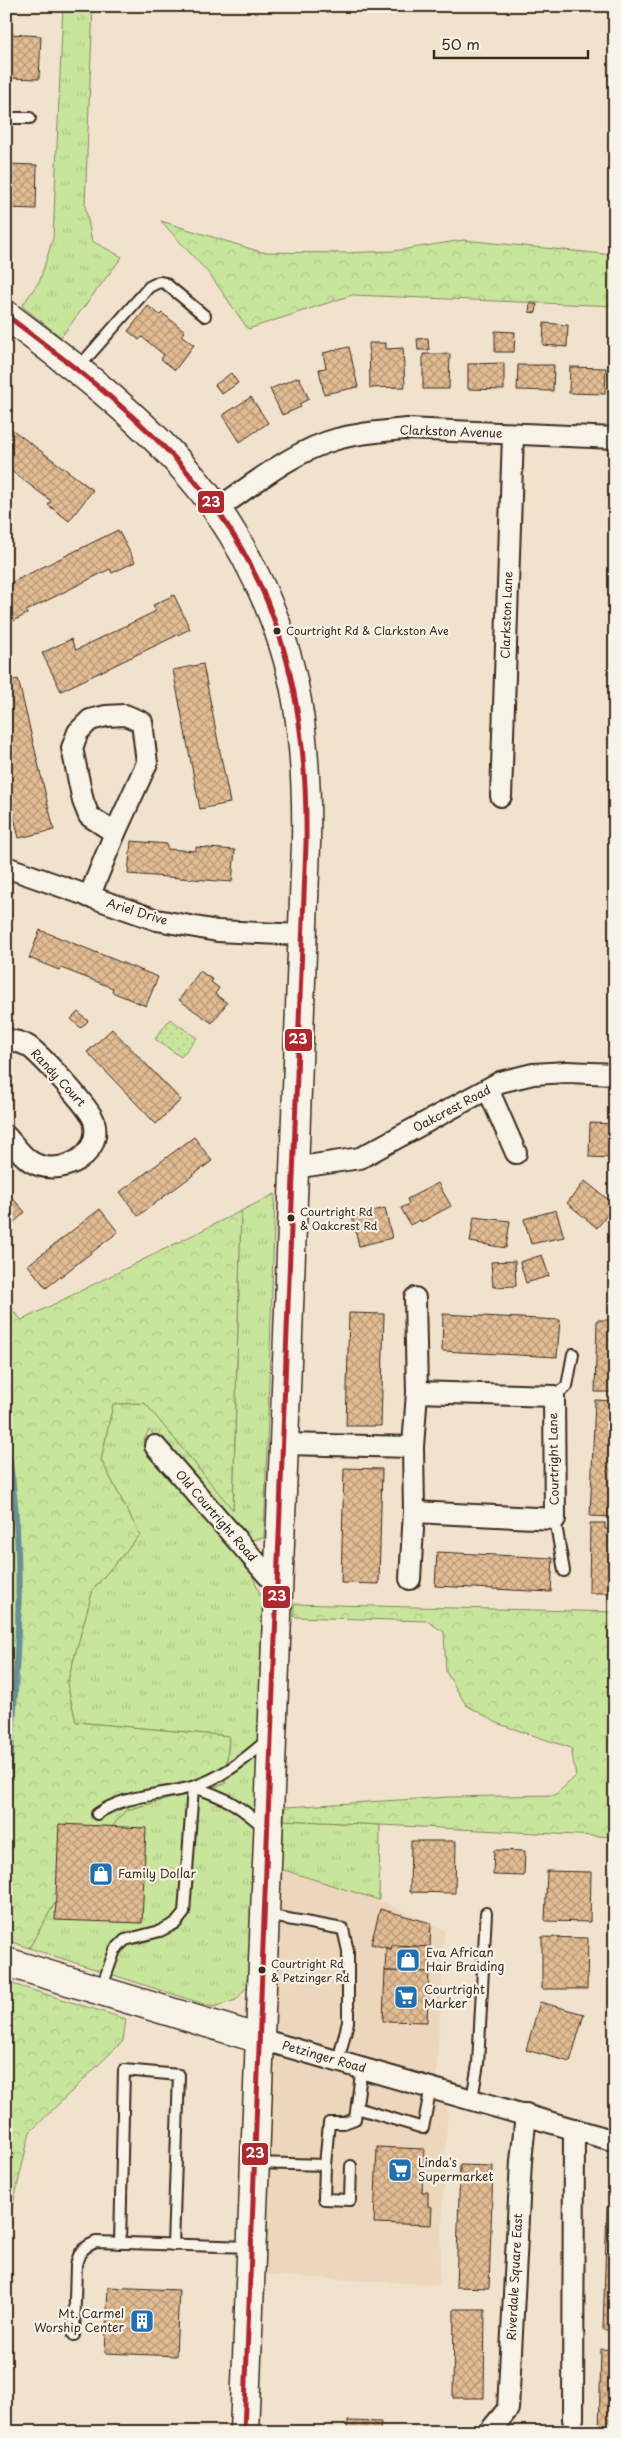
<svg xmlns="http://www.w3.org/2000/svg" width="621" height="2438" font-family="'Playpen Sans',sans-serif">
<defs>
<pattern id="grass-tufts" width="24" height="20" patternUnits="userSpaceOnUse" patternTransform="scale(1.25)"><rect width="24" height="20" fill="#c8e59c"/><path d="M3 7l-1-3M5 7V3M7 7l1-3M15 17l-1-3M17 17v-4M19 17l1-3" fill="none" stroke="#adc586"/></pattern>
<pattern id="forest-crowns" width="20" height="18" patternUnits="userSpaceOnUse" patternTransform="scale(1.25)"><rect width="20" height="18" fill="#c8e59c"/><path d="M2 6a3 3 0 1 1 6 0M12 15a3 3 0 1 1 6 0" fill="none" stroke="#adc586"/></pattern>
<pattern id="park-dots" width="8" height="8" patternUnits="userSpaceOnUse" patternTransform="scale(1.25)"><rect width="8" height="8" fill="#c8e59c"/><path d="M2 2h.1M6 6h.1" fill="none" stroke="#adc586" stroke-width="1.8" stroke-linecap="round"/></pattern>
<pattern id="building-cross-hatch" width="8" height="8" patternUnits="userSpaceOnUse" patternTransform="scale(1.25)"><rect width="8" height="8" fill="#e2bc93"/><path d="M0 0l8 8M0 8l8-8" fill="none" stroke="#b89977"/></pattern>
</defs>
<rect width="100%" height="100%" fill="#f1e2ce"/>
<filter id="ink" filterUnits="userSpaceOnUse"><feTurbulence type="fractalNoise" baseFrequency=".02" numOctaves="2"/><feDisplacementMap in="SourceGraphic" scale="10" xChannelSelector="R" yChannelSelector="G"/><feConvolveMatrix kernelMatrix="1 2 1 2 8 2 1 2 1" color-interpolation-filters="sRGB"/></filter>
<g filter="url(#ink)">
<!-- built -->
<path fill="#ecd7bc" d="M281 1869 379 1900 445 1930 435 2099 448 2103 439 2285 264 2275Z"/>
<!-- grass -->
<g fill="url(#grass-tufts)" stroke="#82885d">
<path d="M63 6H93L85 205 92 241 122 257 61 337 22 306 40 280 53 238Z"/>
<path d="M275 1194 264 1538 249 1540 149 1430 143 1442 247 1562 267 1611 249 1984 236 2000 213 2007 29 1948 68 1880 126 1810 225 1784 229 1736 76 1722 67 1684 93 1589 140 1535 101 1460 113 1404 145 1403 233 1509 241 1211Z"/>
<path d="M284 1820 380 1825 379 1900 281 1869Z"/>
</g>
<!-- forest -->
<g fill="url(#forest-crowns)" stroke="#82885d">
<path d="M161 221 261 252 343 253 394 251 463 240 615 255V306L352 295 248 329 211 276Z"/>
<path d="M241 1211 233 1510 145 1403 113 1404 101 1460 140 1535 93 1589 67 1684 76 1722 229 1736 225 1784 126 1810 68 1880 29 1948 6 1940V1304L22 1320Z"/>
<path d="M294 1604 615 1612V1837L284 1820 285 1807 449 1797 555 1795 576 1776 571 1748 499 1724 466 1705 446 1672 444 1632 427 1621 294 1617Z"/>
<path d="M6 1982 126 2019 123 2041 30 2132 6 2234Z"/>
</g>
<!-- park -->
<path fill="url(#park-dots)" stroke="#82885d" d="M170 1019 197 1038 181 1057 155 1039Z"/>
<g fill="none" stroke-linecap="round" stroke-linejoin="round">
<!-- stream -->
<path stroke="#698f97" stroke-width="6" d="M6 1439C30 1566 14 1696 6 1825"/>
</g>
<!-- building -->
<g fill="url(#building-cross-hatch)" stroke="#3b2a1e">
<path d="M10 34 41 36 39 79 8 78Z"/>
<path d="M6 164 37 165 36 209 6 208Z"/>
<path d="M530 304H537L536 313 529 312Z"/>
<path d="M148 306 160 315 162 313 185 331 181 335 194 345 175 370 161 359 164 355 142 337 139 340 128 331Z"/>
<path d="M544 323 568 325 567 347 543 345Z"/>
<path d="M495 331 515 332 514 352H495Z"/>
<path d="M428 338 429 350H418L417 339Z"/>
<path d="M369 343H386V349L403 348 405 387 370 388Z"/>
<path d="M349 347 358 387 324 394 319 369 326 368 323 353Z"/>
<path d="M423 354H450L449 389H423Z"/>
<path d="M504 363V390L468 389V364Z"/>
<path d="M518 365H554L553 391 517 390Z"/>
<path d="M570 367 606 368 605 394 569 393Z"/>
<path d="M231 373 238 383 222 394 215 385Z"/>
<path d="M299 377 309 399 299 404 301 407 282 415 270 389Z"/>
<path d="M251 397 268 423 240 442 223 415Z"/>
<path d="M6 425 93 490 69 521 48 505 51 501 6 467Z"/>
<path d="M118 530 135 562 112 573 110 569 26 611 27 614 7 624 6 585Z"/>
<path d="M174 595 190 629 61 691 42 653 71 639 76 650 156 611 153 605Z"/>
<path d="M203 664 230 803 200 809 173 670Z"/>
<path d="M18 679 54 830 19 838 6 784V682Z"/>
<path d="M131 841 167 844V849L196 851V847L235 850 232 882 128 874Z"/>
<path d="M40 930 158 977 146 1006 112 992 113 988 61 968 59 970 29 958Z"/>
<path d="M200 971 213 980 211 982 219 988 215 994 227 1003 212 1023 179 1000Z"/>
<path d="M78 1012 88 1021 81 1028 71 1019Z"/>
<path d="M112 1029 181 1100 156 1124 87 1052Z"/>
<path d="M590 1123 615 1124V1158L589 1157Z"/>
<path d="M194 1137 212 1161 138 1216 120 1192Z"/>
<path d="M585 1181 615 1205 597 1228 567 1203Z"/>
<path d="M438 1183 451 1206 421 1222 420 1220 410 1225 401 1208 409 1204 407 1199Z"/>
<path d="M6 1191 25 1212 6 1230Z"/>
<path d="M385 1208 392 1238 359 1246 352 1216Z"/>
<path d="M100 1209 118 1232 46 1288 28 1265Z"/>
<path d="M556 1210 564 1237 531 1244 524 1219Z"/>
<path d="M474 1217 510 1221 506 1248 470 1242Z"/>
<path d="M542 1255 549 1276 526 1283 520 1262Z"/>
<path d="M515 1261 516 1286 493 1287 491 1262Z"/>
<path d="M349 1313 384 1314 381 1426H346Z"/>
<path d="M443 1314 560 1320 557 1357 442 1351Z"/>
<path d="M597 1320H615L613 1392H595Z"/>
<path d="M595 1400 615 1401V1517L590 1516Z"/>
<path d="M344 1468 382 1469 379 1584 341 1583Z"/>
<path d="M590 1523H605V1529H615V1593H589Z"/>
<path d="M437 1552 553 1558 551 1592 435 1586Z"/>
<path d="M59 1824 146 1828 142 1923 55 1920Z"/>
<path d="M411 1841H456L455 1893 410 1892Z"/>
<path d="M494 1850 525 1851 524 1876 493 1875Z"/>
<path d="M547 1871 591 1872 590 1922 545 1921Z"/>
<path d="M380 1909 431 1923 430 1947 392 1945 391 1949 371 1944Z"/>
<path d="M542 1937 588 1938 587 1989H542Z"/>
<path d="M392 1945 430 1947 429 1972 385 1971 386 1948 391 1949Z"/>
<path d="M385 1971 429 1972 427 2022 383 2021Z"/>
<path d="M540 2002 584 2014 570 2062 526 2050Z"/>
<path d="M377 2147 424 2149 422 2192H428V2206L432 2207 431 2225 374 2223Z"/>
<path d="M460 2165 493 2166 489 2288 456 2287Z"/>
<path d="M607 2207 615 2208V2330H603Z"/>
<path d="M108 2287 179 2290 176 2356 105 2353Z"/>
<path d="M454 2309H485L484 2398H453Z"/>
<path d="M601 2349 615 2350V2432H599Z"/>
<path d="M348 2421 381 2422 380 2432H347Z"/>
<path d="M407 2430 440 2431V2432H407Z"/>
</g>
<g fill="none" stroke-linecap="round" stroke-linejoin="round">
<!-- lane casing -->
<g stroke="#3b2a1e" stroke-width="14">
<g id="lane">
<path d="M6 118H30"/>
<path d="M78 368 149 287 159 282 165 283 205 316"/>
<path d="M554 1396 567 1386 573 1354"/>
<path d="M555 1519 564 1571"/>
<path d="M193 1787C228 1798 238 1805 265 1828"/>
<path d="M97 1814C126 1794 159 1796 192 1787 220 1779 246 1759 267 1740"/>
<path d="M266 1915 343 1929 348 1951V2022L338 2061"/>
<path d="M101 1989 115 1950 125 1940 160 1931 176 1923 184 1913 193 1787"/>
<path d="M472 2099 478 2064 486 1913"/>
<path d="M357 2108 423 2128 431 2087"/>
<path d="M256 2163 325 2165 329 2123H344L355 2119 362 2067"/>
<path d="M325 2165 324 2199 350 2200 351 2166"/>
<path d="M120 2243 124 2070 179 2075 173 2245"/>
<path d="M74 2335 76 2265C79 2251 84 2247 96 2242L250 2247"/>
</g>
</g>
<!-- street casing -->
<g stroke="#3b2a1e" stroke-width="24">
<g id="street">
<path d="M217 509C254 484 293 451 337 439 359 433 383 431 406 429L615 438"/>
<path d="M125 715 142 722 147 763 115 833 89 816 83 801 72 748 78 732 90 720 106 716Z"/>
<path d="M501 796 513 435"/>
<path d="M6 867 157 920 217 931 302 935"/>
<path d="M89 897 115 833"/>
<path d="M6 1040C13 1040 23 1043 28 1046 40 1054 91 1109 94 1121 104 1157 57 1179 30 1161 21 1155 13 1143 6 1136"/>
<path d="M488 1089 516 1153"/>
<path d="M294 1168 360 1158 500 1082 533 1074 567 1072 615 1074"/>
<path d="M284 1444 413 1447"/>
<path d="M155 1446 277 1586"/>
<path d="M414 1512 555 1519 554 1396 417 1392"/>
<path d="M410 1579 414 1512 413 1447 417 1392 415 1298"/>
<path d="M260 2039 615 2141"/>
<path d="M573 2419 574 2129"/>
<path d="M489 2432 508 2409 521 2161 526 2114"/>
</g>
</g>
<!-- secondary casing -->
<g stroke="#3b2a1e" stroke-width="31">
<g id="secondary">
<path d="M6 315C70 363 136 413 189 474 241 533 284 623 297 701 305 749 307 796 306 844L284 1444 244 2432"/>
<path d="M6 1962 260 2039"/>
</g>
</g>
<!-- lane -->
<use href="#lane" stroke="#f7f3e8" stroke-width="10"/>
<!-- street -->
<use href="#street" stroke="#f7f3e8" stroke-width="20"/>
<!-- secondary -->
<use href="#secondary" stroke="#f7f3e8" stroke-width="28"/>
<!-- bus-1 casing -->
<g stroke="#f7f3e8" stroke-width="9">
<path id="bus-1" d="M6 315C71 364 136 413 189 474 282 582 308 705 306 844L244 2432"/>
</g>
<!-- bus-1 -->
<use href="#bus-1" stroke="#af272f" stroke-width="5"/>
</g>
</g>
<!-- icons -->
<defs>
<g id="shop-square" transform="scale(1.25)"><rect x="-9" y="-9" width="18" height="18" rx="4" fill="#1f6fb2" stroke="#f7f3e8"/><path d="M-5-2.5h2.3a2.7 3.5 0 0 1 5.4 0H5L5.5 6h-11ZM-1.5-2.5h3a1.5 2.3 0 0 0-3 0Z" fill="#fff"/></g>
<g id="supermarket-square" transform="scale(1.25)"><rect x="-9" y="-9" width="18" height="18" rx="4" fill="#1f6fb2" stroke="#f7f3e8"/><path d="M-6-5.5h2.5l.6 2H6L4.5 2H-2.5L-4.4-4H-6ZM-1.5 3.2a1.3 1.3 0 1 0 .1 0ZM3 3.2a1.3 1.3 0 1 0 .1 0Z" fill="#fff"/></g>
<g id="building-square" transform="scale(1.25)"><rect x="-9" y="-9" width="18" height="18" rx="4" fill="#1f6fb2" stroke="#f7f3e8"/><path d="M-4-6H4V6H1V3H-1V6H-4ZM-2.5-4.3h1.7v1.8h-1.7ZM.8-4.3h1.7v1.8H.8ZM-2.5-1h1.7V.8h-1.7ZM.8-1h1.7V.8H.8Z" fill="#fff"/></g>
</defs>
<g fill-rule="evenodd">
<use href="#shop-square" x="101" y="1874"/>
<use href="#shop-square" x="408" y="1960"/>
<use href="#supermarket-square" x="406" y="1997"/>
<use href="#supermarket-square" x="400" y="2170"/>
<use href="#building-square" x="142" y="2321"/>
</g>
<!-- markers -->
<g fill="#3b2a1e" stroke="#f7f3e8" stroke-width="2">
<circle cx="277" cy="631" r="4.5"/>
<circle cx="291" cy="1218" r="4.5"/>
<circle cx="262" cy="1970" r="4.5"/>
</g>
<g text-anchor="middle" stroke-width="4.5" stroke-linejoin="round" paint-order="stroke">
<!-- bus labels -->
<g font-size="11" fill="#3b2a1e" stroke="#f7f3e8" text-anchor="start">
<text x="286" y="635">Courtright Rd &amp; Clarkston Ave</text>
<text x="300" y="1216">Courtright Rd<tspan x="300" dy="14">&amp; Oakcrest Rd</tspan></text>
<text x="271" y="1968">Courtright Rd<tspan x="271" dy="14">&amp; Petzinger Rd</tspan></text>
</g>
<!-- street labels -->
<g font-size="12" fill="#3b2a1e" stroke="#f7f3e8">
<text transform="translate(451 432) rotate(2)" y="4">Clarkston Avenue</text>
<text transform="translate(507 615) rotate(-88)" y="4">Clarkston Lane</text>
<text transform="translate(137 912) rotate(17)" y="4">Ariel Drive</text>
<text transform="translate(58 1078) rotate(47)" y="4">Randy Court</text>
<text transform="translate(452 1109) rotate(-28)" y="4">Oakcrest Road</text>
<text transform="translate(554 1459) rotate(-91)" y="4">Courtright Lane</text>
<text transform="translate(216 1516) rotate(49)" y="4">Old Courtright Road</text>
<text transform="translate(324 2057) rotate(16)" y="4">Petzinger Road</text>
<text transform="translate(515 2277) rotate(-87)" y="4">Riverdale Square East</text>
</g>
<!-- poi labels -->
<g font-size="12" fill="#3b2a1e" stroke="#f7f3e8" text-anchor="start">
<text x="118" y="1878">Family Dollar</text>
<text x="426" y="1957">Eva African<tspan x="426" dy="14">Hair Braiding</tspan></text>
<text x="424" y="1994">Courtright<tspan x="424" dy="14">Marker</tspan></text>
<text x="418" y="2167">Linda's<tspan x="418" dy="14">Supermarket</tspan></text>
<text x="124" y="2318" text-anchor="end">Mt. Carmel<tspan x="124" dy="14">Worship Center</tspan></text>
</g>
</g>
<g stroke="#f7f3e8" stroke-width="2">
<rect x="197" y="490" width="28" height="24" rx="5" fill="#af272f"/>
<rect x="284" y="1028" width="29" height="24" rx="5" fill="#af272f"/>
<rect x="262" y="1585" width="29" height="24" rx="5" fill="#af272f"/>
<rect x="241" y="2142" width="28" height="24" rx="5" fill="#af272f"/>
</g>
<g font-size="14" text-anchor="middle" font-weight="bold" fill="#fff">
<text x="211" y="507">23</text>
<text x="298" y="1044">23</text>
<text x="277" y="1601">23</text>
<text x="255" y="2158">23</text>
</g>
<!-- margin -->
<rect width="621" height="2438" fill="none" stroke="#f7f3e8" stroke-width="25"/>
<rect x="12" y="12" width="596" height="2413" fill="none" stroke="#3b2a1e" stroke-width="2" filter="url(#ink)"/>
<!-- scale -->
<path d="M434 50v8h154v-8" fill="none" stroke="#3b2a1e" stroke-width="2.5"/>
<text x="441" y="50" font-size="15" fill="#3b2a1e" stroke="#f7f3e8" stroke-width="4" paint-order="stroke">50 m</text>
</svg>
